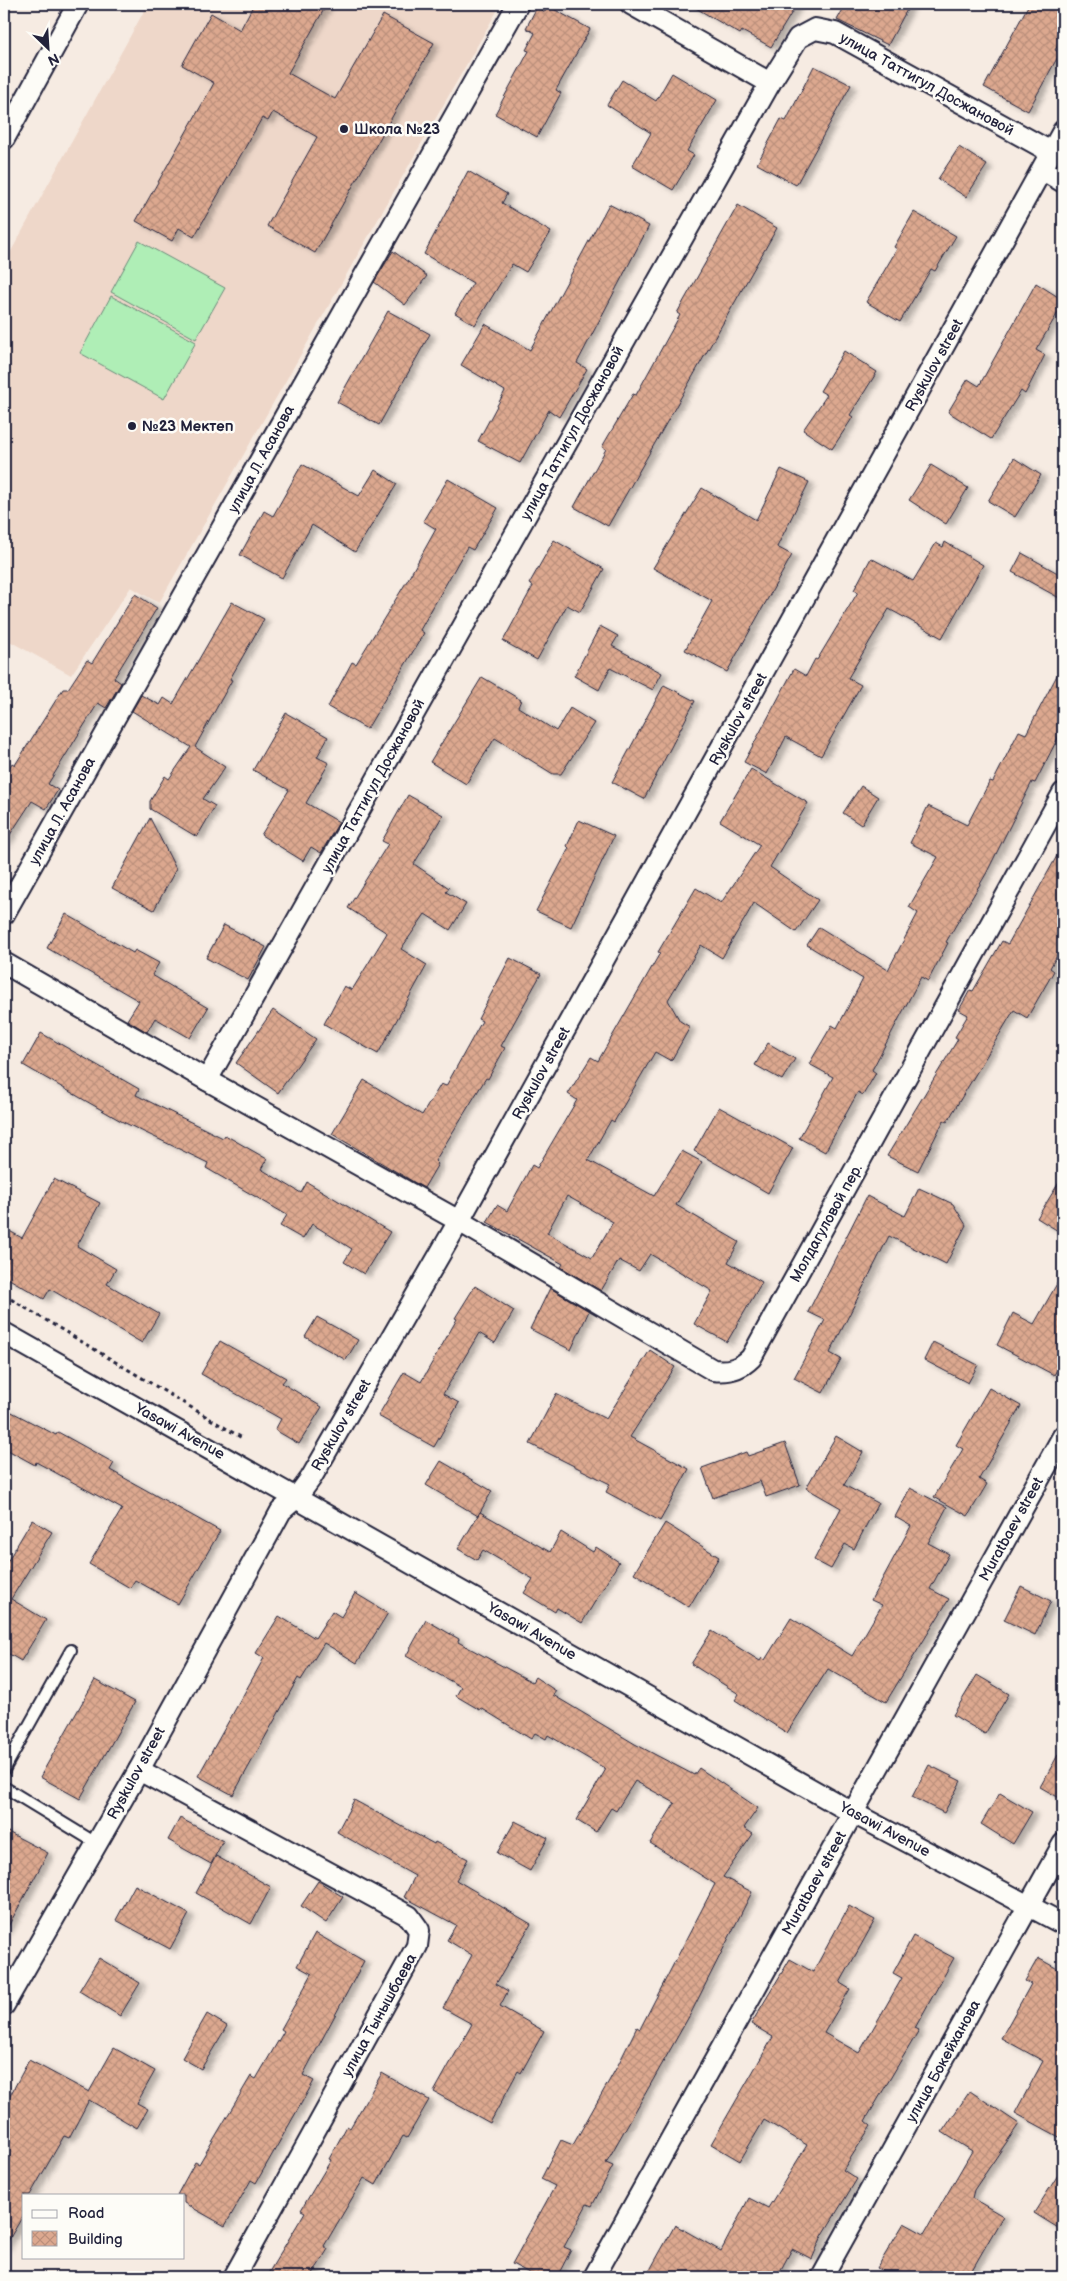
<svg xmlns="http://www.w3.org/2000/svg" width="1067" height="2281" font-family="'Balsamiq Sans',sans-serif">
<defs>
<pattern id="building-cross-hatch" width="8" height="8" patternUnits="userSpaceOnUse" patternTransform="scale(1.25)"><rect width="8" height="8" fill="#dca88f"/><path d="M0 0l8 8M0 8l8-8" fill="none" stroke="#bc907c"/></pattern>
<filter id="shadow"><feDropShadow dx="5.5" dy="3" stdDeviation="2.5" flood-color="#0004"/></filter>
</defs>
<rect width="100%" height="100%" fill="#f6ebe2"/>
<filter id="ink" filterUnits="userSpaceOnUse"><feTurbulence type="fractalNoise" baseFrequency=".02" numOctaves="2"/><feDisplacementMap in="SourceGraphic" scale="10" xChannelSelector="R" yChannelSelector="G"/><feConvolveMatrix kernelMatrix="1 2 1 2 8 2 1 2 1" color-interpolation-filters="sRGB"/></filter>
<g filter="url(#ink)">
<!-- built -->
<path fill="#eed7c9" d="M148 4H501L159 603 131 587 71 675 4 638V264Z"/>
<!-- garden -->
<g fill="#afeeb6" stroke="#688878">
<path d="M139 241 225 288 196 339 111 292Z"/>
<path d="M111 296 196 342 164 399 80 353Z"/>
</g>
<!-- building -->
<g fill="url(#building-cross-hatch)" stroke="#22223b" fill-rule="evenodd" filter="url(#shadow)">
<path d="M254 4H327L288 73 335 99 383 15 434 43 315 253 267 226 317 137 273 112 268 121 262 118 194 237 179 228 172 241 136 221 214 83 182 65 211 13 240 30Z"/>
<path d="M689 4H797L771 47 742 31 740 34Z"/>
<path d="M846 4H910L888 45 837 20Z"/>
<path d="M1029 4H1063V37L1055 50 1060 53 1028 111 984 87Z"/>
<path d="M548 6 590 29 556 90 561 93 537 137 495 114 529 51 526 50 535 33 526 28 537 7 545 12Z"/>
<path d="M814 66 851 85 796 185 757 164 781 119 786 121Z"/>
<path d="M672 73 717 100 687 151 694 155 673 190 632 166 651 133 607 105 622 80 656 101Z"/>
<path d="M959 147 987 165 966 197 938 179Z"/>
<path d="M468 171 507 194 502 203 551 232 526 272 512 264 475 325 455 313 473 283 424 254Z"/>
<path d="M609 204 649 226 577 363 587 369 559 417 549 410 520 463 478 441 505 391 461 365 485 324 530 350Z"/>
<path d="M738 205 777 228 608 526 574 507 606 449 602 447 633 394 636 395 680 315 677 313Z"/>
<path d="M914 212 956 236 935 271 931 269 900 322 866 302 897 249 894 247Z"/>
<path d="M393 251 427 276 405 305 374 282Z"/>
<path d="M1036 283 1063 300V304L1036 350 1045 355 1025 394 1021 391 991 439 948 412 968 379 979 386Z"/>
<path d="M388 311 430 334 379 425 337 402Z"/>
<path d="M844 351 877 372 850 415 853 417 832 449 803 430 827 395 820 391Z"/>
<path d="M1014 458 1041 475 1015 517 988 501Z"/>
<path d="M302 464 359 496 375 470 397 484 355 552 312 525 282 578 240 555 264 511 273 516Z"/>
<path d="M931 465 968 488 946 524 909 500Z"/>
<path d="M781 469 809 482 777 547 792 555 727 672 685 650 712 601 653 568 702 488 756 520Z"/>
<path d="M448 479 498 508 473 550 467 547 420 630 424 633 367 729 328 707 352 662 356 664 407 581 436 529 423 521Z"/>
<path d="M554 540 604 569 580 612 567 605 537 660 503 641 533 586 529 584Z"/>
<path d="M945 542 983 565 942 638 889 609 848 678 861 685 821 756 786 737 767 774 744 762 794 669 806 676 815 659 817 660 858 592 854 590 871 558 913 581 936 543 943 547Z"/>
<path d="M1022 553 1063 576V600L1012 572Z"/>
<path d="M135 594 157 608 114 678 121 683 106 708 98 703 48 784 58 790 46 809 32 801 4 844V777L12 763 15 765 63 689H68L87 660 92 663Z"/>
<path d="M232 602 264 619 230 679 232 680 195 747 225 767 203 799 215 806 197 837 150 809V801L165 776 169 779 191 747 132 711 141 695 160 705 164 698 173 704Z"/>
<path d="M600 626 618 636 612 646 662 673 653 690 610 668 599 690 574 676Z"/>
<path d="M1063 664V728L1035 783 1032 782 986 874 946 942 948 943 928 981 921 977 872 1070 876 1073 863 1095 858 1092 825 1152 799 1138 833 1077 809 1064 832 1025 837 1028 863 979 807 945 819 927 888 970 918 913 909 907 938 857 910 843 928 806 967 825 990 781 993 782 1019 731 1026 734Z"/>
<path d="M482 677 521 700 518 707 556 731 570 708 594 723 561 774H553L495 738 466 784 430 762Z"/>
<path d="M664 685 695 701 644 799 612 782Z"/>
<path d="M286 713 328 737 317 757 329 763 306 803 339 822 321 853 311 847 303 861 261 835 289 790 253 770Z"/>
<path d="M751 769 808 803 770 867 818 900 796 932 754 903 722 958 701 945 668 1000 680 1021 690 1027 671 1061 655 1052 614 1122 611 1120 588 1160 654 1196 682 1151 702 1162 676 1205 739 1242 728 1262 762 1282 727 1342 694 1324 712 1291 650 1254 639 1271 619 1260 601 1291 561 1267 563 1264 487 1222 497 1205 507 1211 532 1165 537 1168 577 1100 568 1094 591 1057 598 1061 660 953 658 952 696 888 721 903 760 845 720 821ZM567 1196 613 1222 592 1258 547 1233Z"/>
<path d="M861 786 878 797 861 825 843 813Z"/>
<path d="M408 795 443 815 414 864 449 888 446 892 466 904 450 930 425 914 401 949 427 965 378 1054 324 1024 344 986 352 990 387 933 348 908 388 844 382 841Z"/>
<path d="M150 818 176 869 154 910 112 888Z"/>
<path d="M579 820 614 836 571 927 536 911 569 848 567 846Z"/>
<path d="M1063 845V945L1050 968 1054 971 1027 1018 1014 1010 947 1122 944 1120 918 1171 887 1156 958 1039 955 1037 968 1015 959 1010 970 990 973 991 1002 941 1008 944Z"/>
<path d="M66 914 133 953 135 950 159 963 152 975 208 1008 190 1038 155 1018 147 1032 127 1020 139 1001 47 948Z"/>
<path d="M224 925 266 947 248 980 206 958Z"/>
<path d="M510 958 541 974 501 1046 505 1048 488 1079 486 1078 435 1161 438 1164 424 1188 332 1134 364 1080 422 1115 441 1084 446 1086 482 1021 478 1019Z"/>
<path d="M273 1010 316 1039 278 1093 236 1063Z"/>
<path d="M41 1033 139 1089 136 1095 223 1138 225 1135 267 1159 261 1169 301 1193 307 1182 390 1232 364 1274 344 1262 352 1249 312 1224 303 1239 280 1226 287 1215 206 1168 208 1163 121 1121 23 1065Z"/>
<path d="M768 1043 795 1059 782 1080 755 1065Z"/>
<path d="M719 1107 793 1148 768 1193 694 1151Z"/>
<path d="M1063 1176V1234L1037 1218Z"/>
<path d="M54 1179 100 1203 77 1246 116 1269 107 1284 159 1314 142 1343 50 1289 44 1299 4 1276V1228L22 1238Z"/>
<path d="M919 1188 953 1204 966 1225 946 1264 889 1236 830 1353 841 1359 823 1393 794 1378 825 1320 808 1312 867 1196 905 1216Z"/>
<path d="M1063 1273V1359L1054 1375 997 1345 1013 1313 1034 1324Z"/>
<path d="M475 1286 514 1311 495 1343 479 1333 443 1394 459 1403 434 1447 378 1416 404 1372 421 1382 457 1319 455 1318Z"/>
<path d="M550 1288 589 1311 571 1350 530 1329Z"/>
<path d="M317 1317 358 1340 346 1360 305 1337Z"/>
<path d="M220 1341 286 1378 282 1383 322 1407 299 1444 275 1430 281 1419 201 1374Z"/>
<path d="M933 1342 978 1365 968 1383 924 1360Z"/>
<path d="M650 1350 675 1367 630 1437 689 1469 660 1521 606 1492 610 1484 530 1444 556 1394 606 1419Z"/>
<path d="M989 1388 1021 1406 979 1479 987 1484 968 1516 934 1497 963 1449 956 1445Z"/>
<path d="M4 1408 56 1435 58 1432 114 1463 110 1470 220 1531 178 1604 135 1580 130 1588 89 1564 122 1509 36 1462 35 1465 4 1448Z"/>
<path d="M836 1436 863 1452 844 1485 878 1503 854 1549 845 1544 831 1569 814 1560 841 1508 806 1488Z"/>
<path d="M785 1443 800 1485 766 1497 760 1481 713 1498 702 1468 746 1452 748 1456Z"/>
<path d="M441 1461 492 1491 478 1516 426 1485Z"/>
<path d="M910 1488 947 1507 928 1543 949 1554 930 1589 949 1599 886 1702 828 1669 787 1733 735 1700 739 1694 691 1664 712 1631 760 1661 762 1658 765 1660 791 1618 852 1656 882 1605 871 1600 911 1526 895 1517Z"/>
<path d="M480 1512 550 1552 561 1532 593 1552 596 1547 619 1562 582 1623 557 1608 555 1612 524 1593 533 1579 483 1550 477 1560 458 1549Z"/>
<path d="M32 1520 52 1532 11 1599 46 1620 21 1661 4 1651V1567Z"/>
<path d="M665 1523 719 1557 689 1607 634 1573Z"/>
<path d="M1021 1586 1051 1601 1035 1635 1004 1620Z"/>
<path d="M355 1593 388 1613 357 1663 324 1643 301 1680 298 1678 233 1795 198 1776 264 1658 256 1653 279 1616 315 1638 332 1611 341 1617Z"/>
<path d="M426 1620 459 1639 458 1642 532 1682 535 1677 556 1691 553 1695 635 1744 694 1775 699 1768 758 1808 744 1828 753 1834 723 1877 752 1892 691 2013 606 2163 613 2166 592 2206 587 2204 564 2247 571 2250 557 2277H537L512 2264 555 2186 541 2179 561 2140 573 2145 618 2065 637 2027 640 2029 715 1884 650 1843 675 1803 635 1781 616 1811 611 1808 596 1832 576 1820 606 1769 548 1735 546 1739 535 1733 531 1739 481 1708 480 1710 456 1696 461 1687 406 1656Z"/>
<path d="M977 1675 1009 1694 985 1734 953 1715Z"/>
<path d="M95 1680 135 1702 80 1799 40 1777Z"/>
<path d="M1063 1746V1800L1040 1787Z"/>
<path d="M929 1765 961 1781 944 1813 912 1797Z"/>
<path d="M1000 1793 1032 1812 1013 1844 981 1824Z"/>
<path d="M354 1800 434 1844 435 1842 468 1859 456 1880 531 1924 496 1984 508 1991 500 2006 544 2031 521 2073 518 2071 490 2123 434 2092 472 2024 443 2008 472 1955 447 1940 456 1925 404 1897 415 1876 337 1832Z"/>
<path d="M180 1818 223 1841 211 1864 168 1840Z"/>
<path d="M515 1821 548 1838 530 1871 497 1853Z"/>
<path d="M4 1830 48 1853 4 1934Z"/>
<path d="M216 1856 271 1887 251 1924 196 1893Z"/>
<path d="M318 1881 343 1897 326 1923 301 1906Z"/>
<path d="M135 1885 189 1914 170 1949 116 1920Z"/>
<path d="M849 1906 875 1920 840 1983 850 1989 824 2033 859 2053 902 1978 893 1973 913 1936 954 1958 915 2028 919 2030 865 2121 871 2126 843 2170 857 2179 822 2236 812 2259 792 2249 777 2277H646L675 2225 721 2251 749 2198 768 2208 807 2145 764 2120 740 2161 711 2144 773 2037 751 2024 790 1959 813 1972Z"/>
<path d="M315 1933 364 1961 303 2075 314 2081 256 2183 251 2180 225 2226 184 2203V2195H177L195 2162 199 2164 251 2076 256 2079 284 2031 281 2029 312 1974 297 1966Z"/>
<path d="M99 1958 140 1983 120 2016 79 1991Z"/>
<path d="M1038 1958 1063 1972V2072L1060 2071 1055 2080 1063 2084V2139L1015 2113 1043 2061 1001 2038 1031 1984 1025 1981Z"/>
<path d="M207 2014 227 2026 201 2069 182 2058Z"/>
<path d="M114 2048 155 2071 137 2103 148 2109 137 2128 89 2100 69 2138 64 2136 30 2195H24V2214L4 2248V2107L29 2060 89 2092Z"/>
<path d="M382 2073 429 2100 407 2138 403 2136 376 2185 364 2178 324 2246 328 2249 311 2277H266L305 2212 301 2210 331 2160 329 2159 347 2126 350 2128Z"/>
<path d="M970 2091 1019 2124 974 2190 972 2198 1003 2216 968 2277H893L877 2268 904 2223 924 2234 972 2151 942 2132Z"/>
<path d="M1063 2167V2231L1034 2213Z"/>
</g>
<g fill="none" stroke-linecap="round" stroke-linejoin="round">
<!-- lane casing -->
<g stroke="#22223b" stroke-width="14">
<g id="lane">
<path d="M4 1770 71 1650"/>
<path d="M4 1787 96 1843"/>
</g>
</g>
<!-- street casing -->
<g stroke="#22223b" stroke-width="24">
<g id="street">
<path d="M631 4 770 83"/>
<path d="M4 139 78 4"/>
<path d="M1043 170 1063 182"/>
<path d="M4 914 518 4"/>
<path d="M4 963 207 1080 459 1221 713 1370C728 1372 740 1369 751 1358L1063 793"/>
<path d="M207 1080 770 83 798 38 815 29 835 33 1051 152"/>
<path d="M4 1333 853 1813 1063 1924"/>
<path d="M139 1770 409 1916 419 1930 417 1946 234 2277"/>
<path d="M4 2005 139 1770 268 1535 281 1511 297 1497 311 1478 459 1221 1063 131"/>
<path d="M594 2277 1063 1436"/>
<path d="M822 2277 1063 1844"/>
</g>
</g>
<!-- path -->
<path stroke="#22223b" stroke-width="3" stroke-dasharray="4 4" stroke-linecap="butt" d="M4 1295 242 1438"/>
<!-- lane -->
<use href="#lane" stroke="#fdfcf7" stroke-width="10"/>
<!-- street -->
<use href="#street" stroke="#fdfcf7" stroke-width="20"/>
</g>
</g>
<!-- markers -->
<g fill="#22223b" stroke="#fdfcf7" stroke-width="2">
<circle cx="344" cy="129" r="5"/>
<circle cx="132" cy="426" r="5"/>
</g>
<g text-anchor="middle" stroke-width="5" stroke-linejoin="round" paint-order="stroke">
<!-- street labels -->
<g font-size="15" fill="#22223b" stroke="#fdfcf7">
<text transform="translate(927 84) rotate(29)" y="5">улица Таттигул Досжановой</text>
<text transform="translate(934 365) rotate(-61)" y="5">Ryskulov street</text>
<text transform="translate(572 433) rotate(-61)" y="5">улица Таттигул Досжановой</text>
<text transform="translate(261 459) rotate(-61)" y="5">улица Л. Асанова</text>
<text transform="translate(738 719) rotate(-61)" y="5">Ryskulov street</text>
<text transform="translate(373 786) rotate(-61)" y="5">улица Таттигул Досжановой</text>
<text transform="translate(62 811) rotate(-61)" y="5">улица Л. Асанова</text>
<text transform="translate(541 1073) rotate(-61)" y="5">Ryskulov street</text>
<text transform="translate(826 1223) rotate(-61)" y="5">Молдагуловой пер.</text>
<text transform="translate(341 1425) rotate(-60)" y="5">Ryskulov street</text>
<text transform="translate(180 1431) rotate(29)" y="5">Yasawi Avenue</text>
<text transform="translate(1011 1529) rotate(-61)" y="5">Muratbaev street</text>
<text transform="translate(532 1631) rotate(30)" y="5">Yasawi Avenue</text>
<text transform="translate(136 1773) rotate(-61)" y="5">Ryskulov street</text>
<text transform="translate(885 1829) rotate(28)" y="5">Yasawi Avenue</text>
<text transform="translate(814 1883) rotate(-61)" y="5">Muratbaev street</text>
<text transform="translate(379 2015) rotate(-61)" y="5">улица Тынышбаева</text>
<text transform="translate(943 2061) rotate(-61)" y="5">улица Бокейханова</text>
</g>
<!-- poi labels -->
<g font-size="15" font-weight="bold" fill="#22223b" stroke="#fdfcf7" text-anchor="start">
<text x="354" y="134">Школа №23</text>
<text x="142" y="431">№23 Мектеп</text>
</g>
</g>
<!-- margin -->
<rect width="1067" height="2281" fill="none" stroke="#fdfcf7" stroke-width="20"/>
<rect x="10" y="10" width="1047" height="2261" fill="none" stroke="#22223b" stroke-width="2" filter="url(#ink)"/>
<!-- legend -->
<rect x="22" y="2194" width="162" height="65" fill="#fdfcf7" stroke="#a5a5ac"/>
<rect x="32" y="2210" width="25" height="8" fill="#fdfcf7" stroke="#a5a5ac"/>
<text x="68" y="2218" font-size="15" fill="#22223b">Road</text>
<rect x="32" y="2231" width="25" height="15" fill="url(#building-cross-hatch)" stroke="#a5a5ac"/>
<text x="68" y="2244" font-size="15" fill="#22223b">Building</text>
<!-- north arrow -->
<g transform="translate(48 48) rotate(155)" stroke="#fdfcf7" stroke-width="4" paint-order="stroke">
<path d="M0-4L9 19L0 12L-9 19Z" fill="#22223b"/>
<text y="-8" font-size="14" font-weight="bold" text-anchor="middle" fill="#22223b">N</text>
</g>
</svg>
